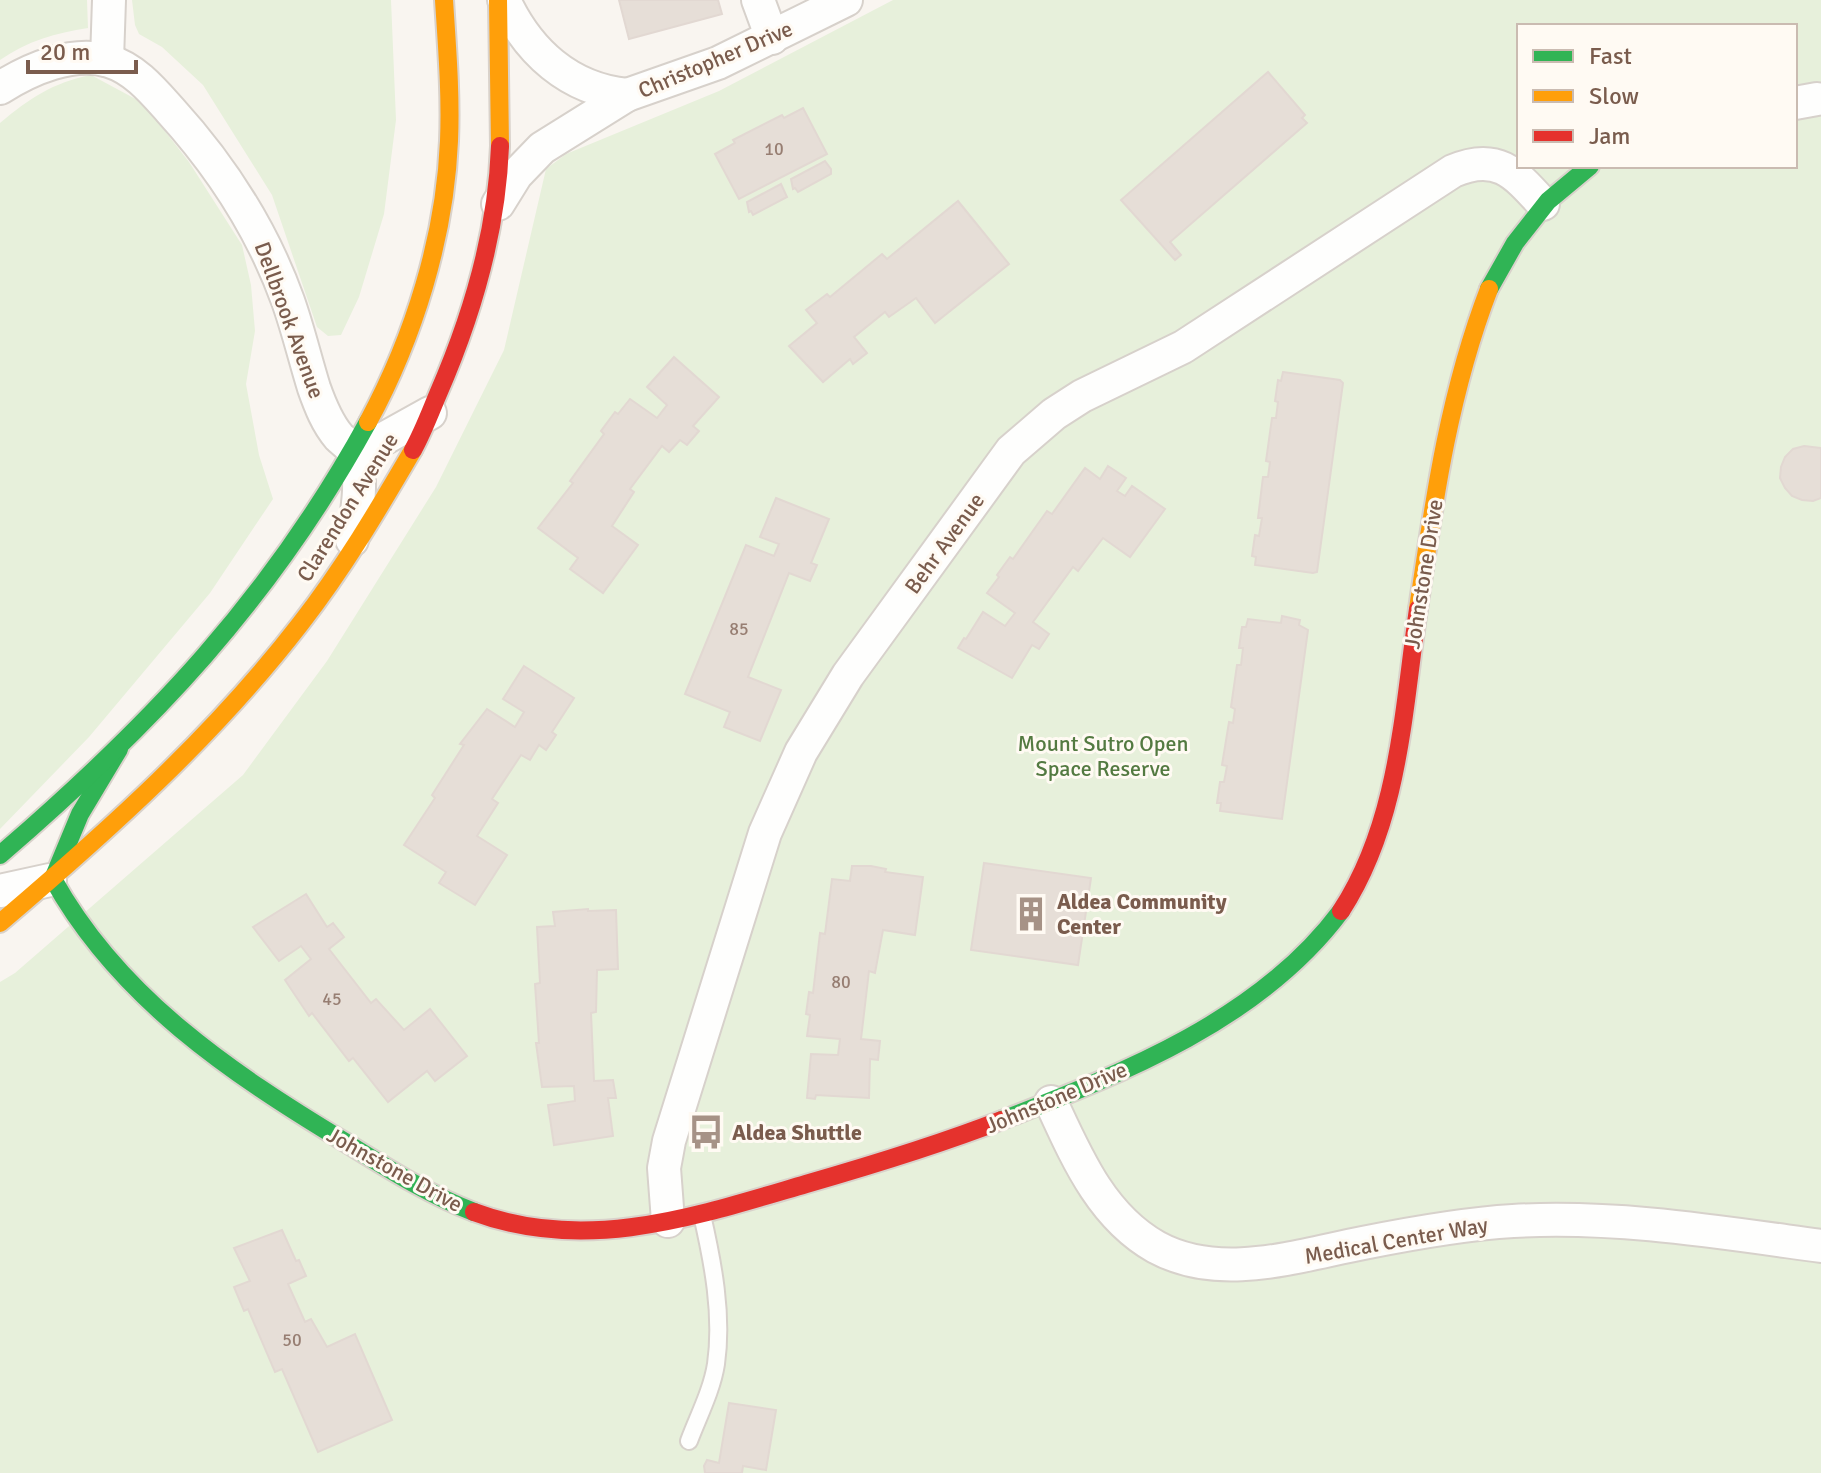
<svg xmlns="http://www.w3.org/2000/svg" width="1821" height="1473" font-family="Signika,sans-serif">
<rect width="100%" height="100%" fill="#f9f5f0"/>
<!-- green -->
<g fill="#e7f0db" fill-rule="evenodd">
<path d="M0 0H87L88 28C56 33 27 41 0 60Z"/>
<path d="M132 0H391L396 120 384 214 359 297 341 335 328 336 317 327 272 195 203 85 162 47 139 34 135 25Z"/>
<path d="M893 0H1821V1473H0V982L15 973 243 775 327 661 436 487 504 350 546 169 566 154 719 91ZM1519 26H1795V166H1519Z"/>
<path d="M91 75 143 103 189 162 242 245 251 285 255 331 246 384 259 455 273 499 210 593 89 737 0 829V123C30 98 52 83 91 75Z"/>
</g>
<!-- building -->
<g fill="#e6ded7" stroke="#e2d8d2" stroke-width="2">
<path d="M619 0H718L722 14 629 39Z"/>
<path d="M1268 72 1305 115 1302 118 1307 123 1170 242 1181 255 1175 260 1121 200Z"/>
<path d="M803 108 827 154 739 199 715 154 735 143 733 140 782 115 784 118Z"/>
<path d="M825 161 831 169V174L798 192 795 188 793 189 791 179Z"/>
<path d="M781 184 787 197 753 215 751 211 749 212 747 202Z"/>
<path d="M958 201 1009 264 935 323 916 298 889 317 885 312 854 337 867 353 853 364 850 359 823 382 789 346 817 323 806 310 827 294 830 297 882 254 887 259Z"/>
<path d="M674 357 719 397 693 426 699 431 687 445 680 440 669 452 662 446 630 489 634 492 612 526 638 545 603 593 570 569 578 558 538 528 573 483 570 481 604 434 601 431 615 412 618 414 630 399 657 418 667 405 647 387Z"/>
<path d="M1283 372 1340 380 1343 383 1317 572 1313 573 1255 565 1256 557 1252 556 1255 535 1259 536 1262 518H1258L1263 477H1268L1270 462 1266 461 1272 418H1276L1278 402 1275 401 1278 380 1281 381Z"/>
<path d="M1804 446 1821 448V498L1813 501 1802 500 1792 496 1785 488 1780 478 1781 467 1785 457 1793 449Z"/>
<path d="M1108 466 1126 478 1117 491 1125 496 1132 486 1165 509 1130 557 1103 538 1078 571 1073 567 1033 622 1049 634 1039 649 1032 645 1012 678 958 648 964 638 966 639 983 612 1005 626 1015 613 987 593 999 577 997 575 1010 557 1013 559 1047 511 1052 514 1085 468 1100 479Z"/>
<path d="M776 498 829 519 811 563 817 565 810 581 789 573 748 677 781 690 760 741 724 727 730 712 685 694 746 545 774 556 779 544 760 537Z"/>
<path d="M1282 616 1300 620 1299 625 1308 630 1282 819 1220 811 1221 803H1217L1220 782H1224L1227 766 1222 765 1229 722 1233 723 1235 709 1231 707 1237 665H1241L1243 648H1239L1242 627H1246L1248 619 1281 623Z"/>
<path d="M524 666 574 698 552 732 556 735 546 750 539 745 530 760 521 755 492 799 498 803 477 836 507 855 475 905 439 883 446 872 404 845 435 798 432 795 464 745 460 744 487 709 515 727 524 712 503 699Z"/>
<path d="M984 863 1091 878 1078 965 971 950Z"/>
<path d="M852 866H871L886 869 885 872 923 877 915 935 883 930 875 973 869 971 861 1039 880 1041 878 1060 870 1059 869 1098 816 1095 815 1099 807 1098 811 1054 838 1055 840 1039 807 1036 810 1015 806 1014 809 992 813 993 820 933 825 934 832 879 850 881Z"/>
<path d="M306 894 327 927 333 923 344 937 329 949 371 1003 376 999 404 1030 430 1009 467 1056 435 1081 427 1071 388 1102 353 1058 349 1061 312 1013 309 1016 285 980 311 959 301 946 279 961 253 927Z"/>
<path d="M588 909V911L616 910 618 969 597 970 596 1012 591 1013 594 1081 613 1080 616 1098H608L613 1136 554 1145 548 1105 575 1101 574 1086 542 1087 536 1043H539L535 984 540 983 537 927 555 926 553 912Z"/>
<path d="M282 1230 296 1261 299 1260 306 1276 288 1284 305 1322 311 1319 327 1347 355 1334 392 1420 318 1452 282 1369 275 1372 248 1309 244 1311 234 1287 250 1281 234 1248Z"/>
<path d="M729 1403 776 1410 766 1470 743 1466 742 1473H705L704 1466 707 1460 719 1463Z"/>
</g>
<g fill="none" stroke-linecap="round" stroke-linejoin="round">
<!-- lane casing -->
<g stroke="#d7d1cb" stroke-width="20">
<path id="lane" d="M689 1441C698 1417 712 1390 716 1364 723 1315 713 1263 702 1215"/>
</g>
<!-- street casing -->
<g stroke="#d7d1cb" stroke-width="36">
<g id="street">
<path d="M504 0C528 52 569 89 627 95"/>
<path d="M758 0 772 38"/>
<path d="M107 60 109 0"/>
<path d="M0 88C30 69 73 50 109 61 135 69 153 91 170 110 221 166 262 229 288 301 298 329 305 359 314 388 320 405 327 423 339 437 343 441 349 445 352 450 365 472 357 516 352 540"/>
<path d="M1795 103 1817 99"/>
<path d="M498 204 516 175 542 148 627 95 718 63 846 0"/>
<path d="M352 450 385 438 430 413"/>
<path d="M0 891 50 880"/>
<path d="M1051 1102C1076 1156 1101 1216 1156 1247 1220 1282 1296 1256 1363 1243 1413 1233 1463 1224 1513 1221 1616 1215 1719 1232 1821 1246"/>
<path d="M668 1221 664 1168 669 1141 765 833 801 752 848 675 1011 451 1054 414 1082 396 1183 347 1453 171C1497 152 1515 173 1543 204"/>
</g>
</g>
<!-- fast casing -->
<g stroke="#d9d2cb" stroke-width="22">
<g id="fast">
<path d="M1489 289 1515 243 1548 201 1590 166"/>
<path d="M119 749 80 814 53 879C119 998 231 1073 345 1142 387 1168 429 1195 474 1212"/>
<path d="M0 855C152 724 271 599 368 422"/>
<path d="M1002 1120C1124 1073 1261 1019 1341 911"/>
</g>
</g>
<!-- slow casing -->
<g stroke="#d9d2cb" stroke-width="22">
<g id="slow">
<path d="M498 0 500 146"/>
<path d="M368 422C414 337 445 237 449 141 451 94 447 47 444 0"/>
<path d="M1418 609C1434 500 1449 393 1489 289"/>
<path d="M0 923C108 831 214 736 301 623 343 569 378 510 413 450"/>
</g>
</g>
<!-- jam casing -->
<g stroke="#d9d2cb" stroke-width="22">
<g id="jam">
<path d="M413 450C423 432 430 413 438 394 472 316 497 232 500 146"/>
<path d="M1341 911C1399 822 1403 712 1418 609"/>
<path d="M474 1212C586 1254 697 1216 806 1184 872 1165 938 1145 1002 1120"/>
</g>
</g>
<!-- lane -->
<use href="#lane" stroke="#fefefd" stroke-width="16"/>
<!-- street -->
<use href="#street" stroke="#fefefd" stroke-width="32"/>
<!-- fast -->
<use href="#fast" stroke="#30b455" stroke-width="18"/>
<!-- slow -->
<use href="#slow" stroke="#ff9f0a" stroke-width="18"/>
<!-- jam -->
<use href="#jam" stroke="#e5322d" stroke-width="18"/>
</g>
<!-- icons -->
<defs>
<g id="building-bare" transform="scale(2.76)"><path d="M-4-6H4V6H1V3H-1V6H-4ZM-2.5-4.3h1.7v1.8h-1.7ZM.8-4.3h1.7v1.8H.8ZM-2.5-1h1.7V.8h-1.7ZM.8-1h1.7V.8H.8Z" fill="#a69286" stroke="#fffaf3" stroke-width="2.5" paint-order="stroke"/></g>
<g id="bus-bare" transform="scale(2.76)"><path d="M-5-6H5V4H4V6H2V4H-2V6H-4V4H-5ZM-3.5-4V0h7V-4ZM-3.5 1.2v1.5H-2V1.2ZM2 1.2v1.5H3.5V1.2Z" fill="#a69286" stroke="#fffaf3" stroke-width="2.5" paint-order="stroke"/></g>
</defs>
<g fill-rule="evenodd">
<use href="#building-bare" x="1031" y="914"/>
<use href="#bus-bare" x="706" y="1132"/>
</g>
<g text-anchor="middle" stroke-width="6" stroke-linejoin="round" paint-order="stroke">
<!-- number labels -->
<g font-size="18" fill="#977e72">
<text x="774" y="155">10</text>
<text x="739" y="635">85</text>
<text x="841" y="988">80</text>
<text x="332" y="1005">45</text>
<text x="292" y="1346">50</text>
</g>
<!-- street labels -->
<g font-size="22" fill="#7a5c4d" stroke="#fffaf3">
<text transform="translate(715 59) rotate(-23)" y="8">Christopher Drive</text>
<text transform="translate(290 320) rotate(70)" y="8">Dellbrook Avenue</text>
<text transform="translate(347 507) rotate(-58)" y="8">Clarendon Avenue</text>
<text transform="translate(944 543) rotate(-54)" y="8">Behr Avenue</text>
<text transform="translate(1423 574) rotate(-81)" y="8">Johnstone Drive</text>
<text transform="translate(1056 1097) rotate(-23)" y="8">Johnstone Drive</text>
<text transform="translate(395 1169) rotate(29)" y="8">Johnstone Drive</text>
<text transform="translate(1396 1240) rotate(-10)" y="8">Medical Center Way</text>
</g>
<!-- park labels -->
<g font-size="22" fill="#537a41" stroke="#fffaf3">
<text x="1103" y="751">Mount Sutro Open<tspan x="1103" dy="25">Space Reserve</tspan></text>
</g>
<!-- poi labels -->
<g font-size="22" font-weight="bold" fill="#7a5c4d" stroke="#fffaf3" text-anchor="start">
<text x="1057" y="909">Aldea Community<tspan x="1057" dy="25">Center</tspan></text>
<text x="732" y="1140">Aldea Shuttle</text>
</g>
</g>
<!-- legend -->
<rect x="1517" y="24" width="280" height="144" fill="#fffaf3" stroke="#cabbb1" stroke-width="2"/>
<rect x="1533" y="50" width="40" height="12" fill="#30b455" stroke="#cabbb1" stroke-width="2"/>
<text x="1589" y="64" font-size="24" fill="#7a5c4d">Fast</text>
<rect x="1533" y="90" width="40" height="12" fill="#ff9f0a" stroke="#cabbb1" stroke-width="2"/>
<text x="1589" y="104" font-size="24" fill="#7a5c4d">Slow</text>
<rect x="1533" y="130" width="40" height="12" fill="#e5322d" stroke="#cabbb1" stroke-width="2"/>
<text x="1589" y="144" font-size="24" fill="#7a5c4d">Jam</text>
<!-- scale -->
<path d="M28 60v12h108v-12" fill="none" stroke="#7a5c4d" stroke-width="4"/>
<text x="40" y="60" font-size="24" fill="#7a5c4d" stroke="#fffaf3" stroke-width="6" paint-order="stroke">20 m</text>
</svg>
